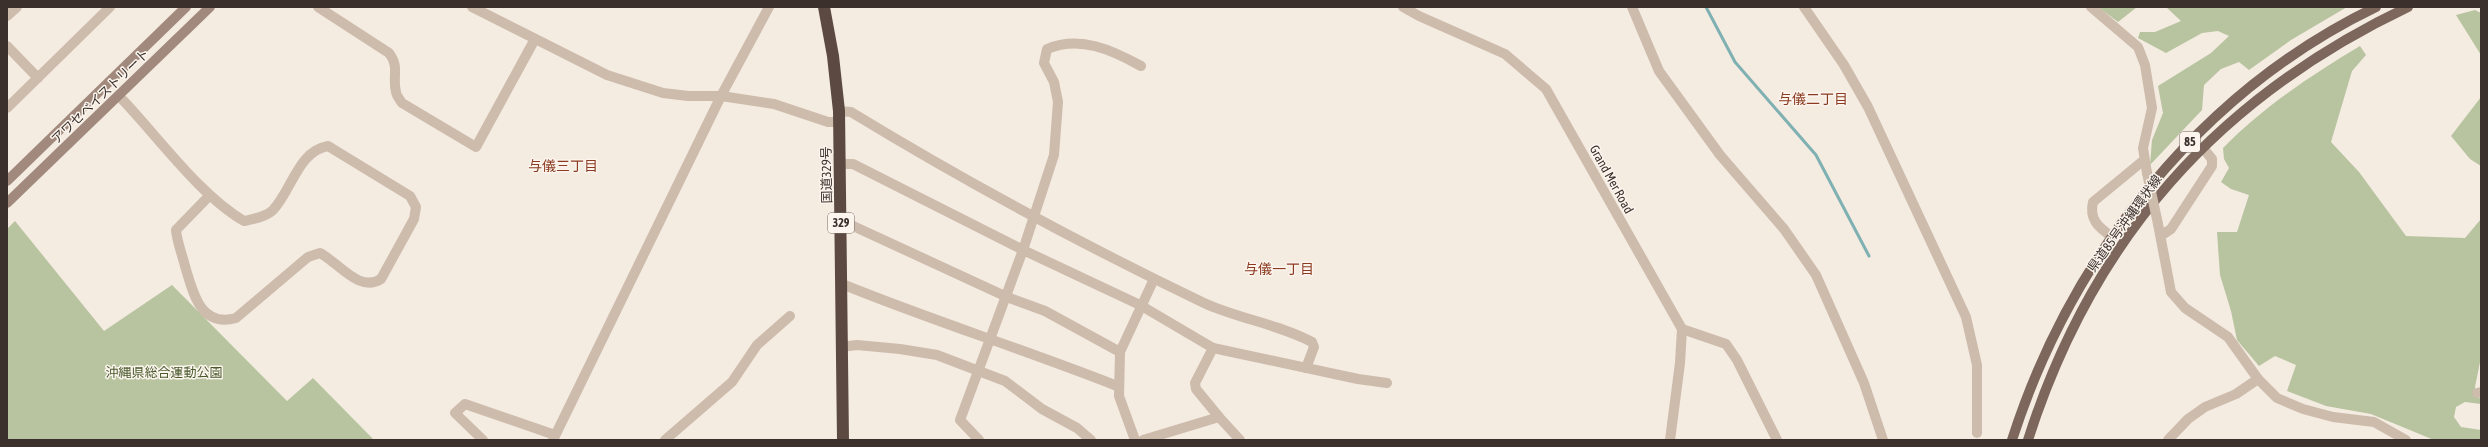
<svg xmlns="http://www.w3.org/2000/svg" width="2488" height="447" font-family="'Asap Condensed','Noto Sans JP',sans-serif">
<rect width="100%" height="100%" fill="#f4ebe1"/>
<!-- green -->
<g fill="#b8c4a0">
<path d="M2098 7H2137L2118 22Z"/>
<path d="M2166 7H2347L2291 40 2249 70 2239 62 2221 69 2204 85 2202 110 2150 165 2152 140 2163 113 2158 86 2211 53 2229 36 2218 31 2202 33 2166 53 2138 38 2140 32H2155L2181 21Z"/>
<path d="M2475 10 2481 13V55L2456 15Z"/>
<path d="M2360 46 2366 55 2352 71 2331 142 2359 172 2406 236 2465 238 2481 219V357L2475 387 2476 397 2481 398V404L2465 402 2456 407 2454 417 2461 427 2481 430V440H2434L2371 414 2326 406 2287 391 2296 365 2275 356 2259 366 2237 340 2231 311 2220 275 2217 232H2237L2249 195 2231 189 2221 182 2229 168 2224 159 2223 148C2263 107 2310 76 2360 46Z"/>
<path d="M2481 97V166L2470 159 2451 136Z"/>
<path d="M15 221 104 331 172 285 287 401 313 378 374 440H7V229Z"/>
</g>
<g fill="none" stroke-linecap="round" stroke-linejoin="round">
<!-- stream -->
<path stroke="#7fb0b2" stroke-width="3" d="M1706 7 1735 62 1816 155 1869 256"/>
<!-- street -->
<g stroke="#cdbbac" stroke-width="10">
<path d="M318 7 389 53C400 67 392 77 396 92 396 95 400 100 402 103L476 147 535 39"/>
<path d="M472 7 607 75 663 93 688 96H721L774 104 828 122H839"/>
<path d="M1403 7 1419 16 1505 54 1546 89 1682 329 1680 363 1670 440"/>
<path d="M1632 7 1659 71 1720 155 1784 229 1816 275 1864 383 1883 440"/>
<path d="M1804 7 1844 65 1868 107 1966 317 1977 365V433"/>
<path d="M2091 7 2138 47 2145 65 2152 108 2143 148 2147 173"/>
<path d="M7 16 17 7"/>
<path d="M7 46 38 78"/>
<path d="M119 96C156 134 199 195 244 221 253 219 266 217 273 210 292 190 298 151 328 146L410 196 416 207 414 219 381 279C359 293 339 263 320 253L308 257 236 318C200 328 193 292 185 266 182 254 177 242 176 230L210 195"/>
<path d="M7 108 110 7"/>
<path d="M839 111 851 112C966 182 1083 245 1204 303 1239 319 1278 324 1312 342L1314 347 1306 368"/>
<path d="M840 164H853L1023 250 1140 305 1213 348 1358 379 1387 383"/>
<path d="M841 223 851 225 1007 297 1045 311 1120 352"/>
<path d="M2158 224 2171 292 2185 308 2228 337 2258 379 2277 398 2303 409 2333 417 2374 422 2406 440"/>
<path d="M2162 235 2171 229 2212 166V159L2203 148"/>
<path d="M2111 236C2098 227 2089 219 2093 202L2144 160"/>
<path d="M842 284C933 321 1026 350 1117 386"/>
<path d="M1682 329 1726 344 1737 360 1777 440"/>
<path d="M841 347 857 345 900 349 937 355 1005 381 1042 409 1077 428 1091 440"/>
<path d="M1213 348 1195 383 1196 389 1219 417"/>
<path d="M2477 393 2481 392"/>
<path d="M483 440 455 413 465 404 555 435"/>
<path d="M553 440 721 96 769 7"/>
<path d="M665 440 732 382 757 345 790 316"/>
<path d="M979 440 960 420 1023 250 1054 155 1058 102 1054 82 1044 63 1047 49C1080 35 1112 50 1141 66"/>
<path d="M1135 440 1119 396 1120 352 1154 279"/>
<path d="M1143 440 1219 417 1240 440"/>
<path d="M2168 440 2188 419 2205 407 2236 394 2258 379"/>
</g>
<!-- secondary -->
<g stroke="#a18a7d" stroke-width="10">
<path d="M7 181 186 7"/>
<path d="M7 203 210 7"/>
</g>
<!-- primary -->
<g stroke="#7d675c" stroke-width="10">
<path d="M2012 440C2071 256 2200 92 2376 7"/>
<path d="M2028 440C2092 239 2217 98 2408 7"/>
</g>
<!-- highway -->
<path stroke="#5c4a42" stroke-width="12" d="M824 7 833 56 839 111 843 440"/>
<!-- street-bridge -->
<path stroke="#cdbbac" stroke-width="10" d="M2147 173 2158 224"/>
</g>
<g text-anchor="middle" stroke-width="3" stroke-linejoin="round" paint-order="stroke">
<!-- shield labels -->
<g fill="#fbf5ee" stroke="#756b66" stroke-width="1">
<rect x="2180" y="132" width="20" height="20" rx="3"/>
<rect x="828" y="213" width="26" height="20" rx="3"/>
</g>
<g font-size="12" font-weight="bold" fill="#3b302b">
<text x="2190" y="146">85</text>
<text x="841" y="227">329</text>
</g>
<!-- street labels -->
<g font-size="13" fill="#3b302b" stroke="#fbf5ee">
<text transform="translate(100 96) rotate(-44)" y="5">アワセベイストリート</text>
<text transform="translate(826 175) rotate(-91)" y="5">国道329号</text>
<text transform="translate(1612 179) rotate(61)" y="5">Grand Mer Road</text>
<text transform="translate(2124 223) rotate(-54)" y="5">県道85号沖縄環状線</text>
</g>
<!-- park labels -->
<g font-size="13" fill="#4a5a2e" stroke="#fbf5ee">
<text x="164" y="377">沖縄県総合運動公園</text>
</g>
<!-- neighbourhood labels -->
<g font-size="14" fill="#8c3b22" stroke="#fbf5ee">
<text x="1813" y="104">与儀二丁目</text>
<text x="563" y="171">与儀三丁目</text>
<text x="1279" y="274">与儀一丁目</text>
</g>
</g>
<!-- border -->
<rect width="2488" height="447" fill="none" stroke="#3b302b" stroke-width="16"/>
</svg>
